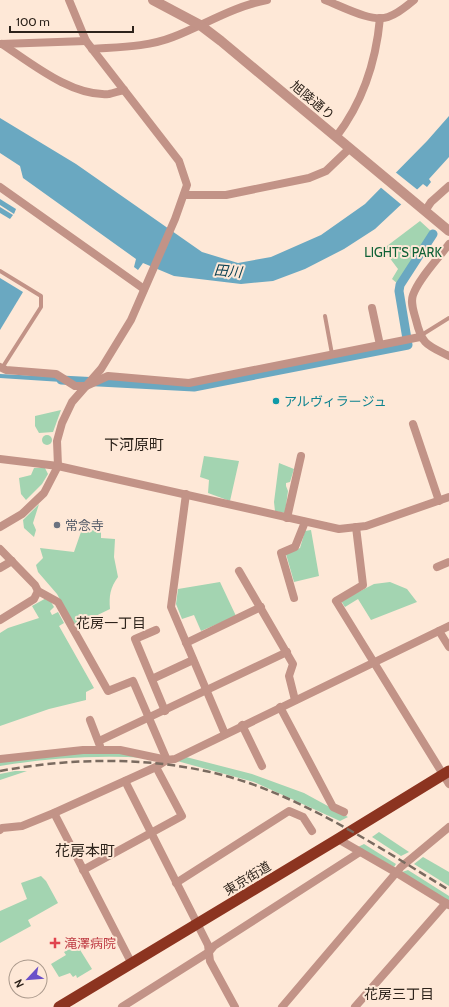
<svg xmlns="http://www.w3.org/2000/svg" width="449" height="1007" font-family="Cabin,'Noto Sans JP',sans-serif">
<rect width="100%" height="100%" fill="#fee8d7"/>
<!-- green -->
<g fill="#a3d4b1">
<path d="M420 221 432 232 398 284 392 279 398 269 383 249Z"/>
<path d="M61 410 53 432 39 433 35 426V416Z"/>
<circle cx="47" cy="440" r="5"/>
<path d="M204 456 239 461 230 501 208 493 209 480 200 477Z"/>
<path d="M279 463 294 469 290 482 286 483V486L288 491 285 513 275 511 274 502Z"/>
<path d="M34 468H45L48 474 42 484 26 500 21 494 19 478 31 475Z"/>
<path d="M39 504 33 523 36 530 34 537 24 528 23 520Z"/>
<path d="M82 529 101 531V538L115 539 114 557 118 577C110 588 109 596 110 609L75 626 57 594 38 572 36 565 43 558 40 548 74 552Z"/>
<path d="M311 530 319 576 294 582 286 554 300 548 305 531Z"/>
<path d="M220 582 236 616 201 631 194 615 182 619 176 604 178 589Z"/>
<path d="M390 582 407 589 417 602 371 620 358 599 345 607 341 601 374 584Z"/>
<path d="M48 597 54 607 50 611 52 615 58 612 64 623 59 626 94 688 86 692V700L49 709 0 726V633L8 628 39 618 32 606Z"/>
<path d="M73 753H121L147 758C97 755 49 758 0 766V761Z"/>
<path d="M186 757 252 774 304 793 348 817 340 821 254 782 177 761Z"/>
<path d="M15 771H27L0 780V774Z"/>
<path d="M379 832 409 852 401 856 372 837Z"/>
<path d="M364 844 396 864 394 867 358 847Z"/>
<path d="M423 857 449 872V886L414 864Z"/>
<path d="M408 870 449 896V902L402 872Z"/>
<path d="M41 876 46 881 58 903 28 920 31 926 0 943V911L27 899 21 883Z"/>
<path d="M77 945 92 969 77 978 76 975 73 977 70 973 59 977 51 964 66 955 64 952Z"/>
</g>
<!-- water -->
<g fill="#6aa8c1">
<path d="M449 116V157L429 179 431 182 427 187 423 184 375 229 344 249 305 269 273 281 241 284 174 276 143 263 138 270 134 267 136 259 23 178 20 166 0 153V118L76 164 202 252 238 263 271 257 321 235 365 204 427 141Z"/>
<path d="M0 199 16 209 14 214 0 205Z"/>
<path d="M0 207 13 215 10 219 0 213Z"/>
<path d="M0 278 23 292 0 330Z"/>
<path d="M0 374 58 377 62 382 0 378Z"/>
</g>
<!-- pier -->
<path fill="#fee8d7" d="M394 171 419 191 403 206 379 186Z"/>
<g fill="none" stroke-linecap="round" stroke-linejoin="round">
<!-- canal -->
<path stroke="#6aa8c1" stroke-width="9" d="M61 380 194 387 408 345 399 291 400 285 433 234"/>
<!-- service -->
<g stroke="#c29387" stroke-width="4">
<path d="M0 271 41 296V307L2 368"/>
<path d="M325 316 332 354"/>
<path d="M420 336 449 318"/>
</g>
<!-- minor -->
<g stroke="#c29387" stroke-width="8">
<path d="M325 0C341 6 372 23 388 17 397 14 407 6 414 0"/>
<path d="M1 44 86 41"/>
<path d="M2 44C31 63 72 97 109 94 114 93 119 91 124 90"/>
<path d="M92 49C118 47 148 47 173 37 204 25 234 6 267 0"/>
<path d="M336 137C363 102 376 62 380 18"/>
<path d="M0 187 144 289"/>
<path d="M184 195H226L309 178 326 171 350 148"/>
<path d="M425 211 431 202 449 186"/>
<path d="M449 244C438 259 419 278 413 295 410 303 414 312 416 320 422 345 427 345 449 356"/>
<path d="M372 308 380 345"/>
<path d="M0 367 6 370 56 374 75 386H86L108 376 189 383 420 337"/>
<path d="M413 424 439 501"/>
<path d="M0 459 58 466 339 529 366 526 449 497"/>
<path d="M186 494 171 607 225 734"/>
<path d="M287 518 301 456"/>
<path d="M0 527 22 514 44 493 58 466 57 441 62 423 72 402 101 369 131 320 175 219 187 185 179 161 86 41 69 0"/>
<path d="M356 527 363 585 336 601 449 784"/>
<path d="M0 549 35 585 38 591 58 602 108 691 133 681 167 760"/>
<path d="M437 567 449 562"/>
<path d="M0 568 12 561"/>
<path d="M239 571 293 664 289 676 295 700"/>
<path d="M294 598 281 553 295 547 305 522"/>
<path d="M0 620 34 599 38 591"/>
<path d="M156 630 135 639 165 711"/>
<path d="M439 631 449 647"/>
<path d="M186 643 261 607"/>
<path d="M152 679 193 660"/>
<path d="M280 707 333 807 344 812"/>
<path d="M90 720 100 746"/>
<path d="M242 725 262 766"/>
<path d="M99 741 287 652"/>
<path d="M0 759 83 750H120L167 760"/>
<path d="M125 781 208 945 210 961 235 1007"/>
<path d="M54 813 132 964"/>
<path d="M0 830 2 828 22 826 54 813 156 767 167 760 175 759 449 626"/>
<path d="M338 839 397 873 449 905"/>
<path d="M83 870 182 816 156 767"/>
<path d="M176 883 289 811 303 817 312 831"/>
<path d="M122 1007 209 952 214 946 360 852"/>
<path d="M282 1007 401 867 449 827"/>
<path d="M355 1007 446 903"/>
</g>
<!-- tertiary -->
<path stroke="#c29387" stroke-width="10" d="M153 0 200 25 221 41 449 231"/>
<!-- trunk -->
<path stroke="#8c3420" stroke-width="11" d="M59 1007 338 839 449 771"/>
<!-- rail -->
<path stroke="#7a6b60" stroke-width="2.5" stroke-dasharray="8 4" stroke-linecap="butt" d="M0 771C81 756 170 756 249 783 320 808 385 851 449 890"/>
</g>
<!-- markers -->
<circle fill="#0f9aa8" stroke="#fee8d7" stroke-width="1.5" cx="276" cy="401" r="4"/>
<circle fill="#6b7280" stroke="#fee8d7" stroke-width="1.5" cx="57" cy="525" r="4"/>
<path fill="#e0444e" stroke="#fee8d7" stroke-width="1.5" d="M53 937h4v4h4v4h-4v4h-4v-4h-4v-4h4z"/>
<g text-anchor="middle" stroke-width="4" stroke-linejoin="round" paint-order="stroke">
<!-- street labels -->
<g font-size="13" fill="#2d231b" stroke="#fee8d7">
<text transform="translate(313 100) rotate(40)" y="5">旭陵通り</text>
<text transform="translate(247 878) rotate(-31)" y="5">東京街道</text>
</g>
<!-- park labels -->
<g font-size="13" fill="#0f6136" stroke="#fee8d7">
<text x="403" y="257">LIGHT'S PARK</text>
</g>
<!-- culture labels -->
<g font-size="13" fill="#0d838f" stroke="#fee8d7" text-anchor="start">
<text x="284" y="406">アルヴィラージュ</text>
</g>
<!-- worship labels -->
<g font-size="13" fill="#5b616d" stroke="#fee8d7" text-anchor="start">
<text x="65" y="530">常念寺</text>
</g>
<!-- health labels -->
<g font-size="13" fill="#be3a42" stroke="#fee8d7" text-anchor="start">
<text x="64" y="948">滝澤病院</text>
</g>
<!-- water labels -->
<g font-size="14" font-style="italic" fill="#0a4153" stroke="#fee8d7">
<text transform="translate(228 271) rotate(5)" y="5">田川</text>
</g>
<!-- neighbourhood labels -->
<g font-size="14" fill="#2d231b" stroke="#fee8d7">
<text x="111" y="628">花房一丁目</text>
<text x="399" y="999">花房三丁目</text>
</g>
<!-- quarter labels -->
<g font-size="15" fill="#2d231b" stroke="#fee8d7">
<text x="134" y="450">下河原町</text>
<text x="85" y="856">花房本町</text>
</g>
</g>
<!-- north arrow -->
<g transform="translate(28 979) rotate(244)"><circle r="19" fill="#fee8d7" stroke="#aa998c"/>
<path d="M0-3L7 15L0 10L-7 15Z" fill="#6b50c9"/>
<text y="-6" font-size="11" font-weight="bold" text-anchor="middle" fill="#2d231b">N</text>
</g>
<!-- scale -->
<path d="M10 26v6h123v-6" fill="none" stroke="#2d231b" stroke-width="2"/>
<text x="16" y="26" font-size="12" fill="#2d231b" stroke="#fee8d7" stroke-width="3" paint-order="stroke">100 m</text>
</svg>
